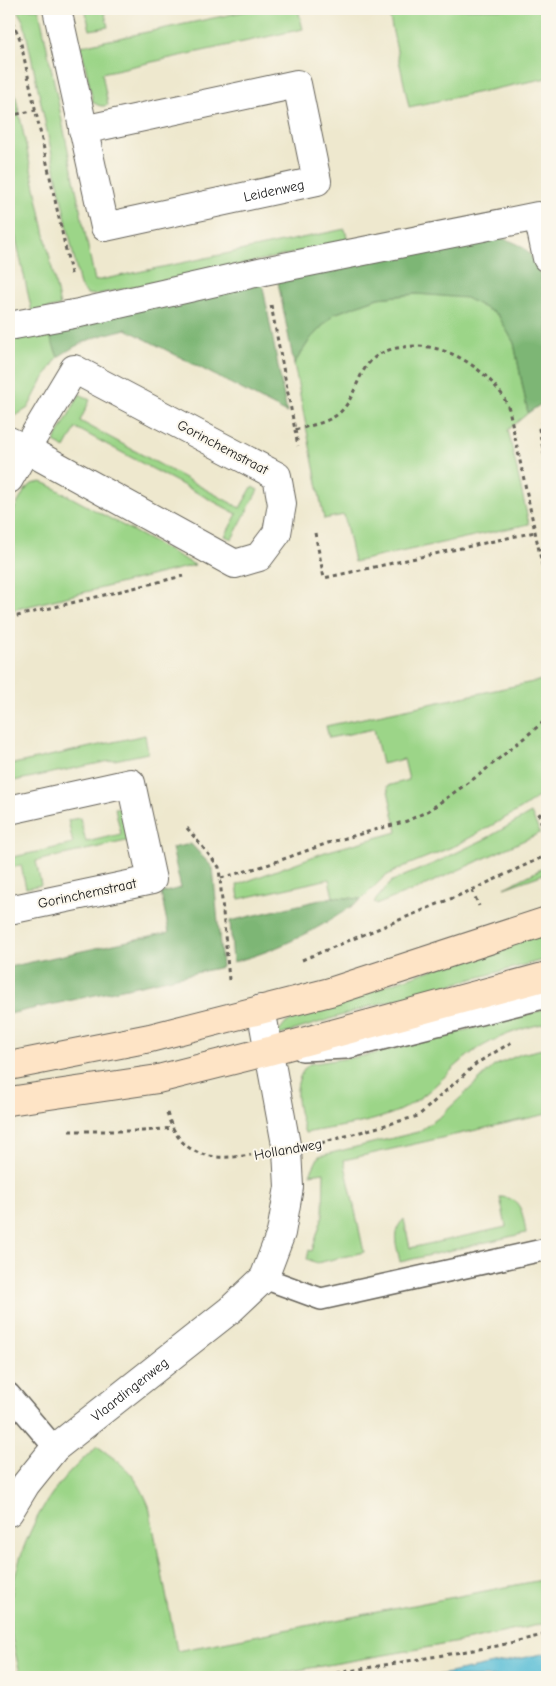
<svg xmlns="http://www.w3.org/2000/svg" width="556" height="1686" font-family="'Comic Neue',sans-serif">
<rect width="100%" height="100%" fill="#fbf7ec"/>
<filter id="ink" filterUnits="userSpaceOnUse"><feTurbulence type="fractalNoise" baseFrequency=".02" numOctaves="2"/><feDisplacementMap in="SourceGraphic" scale="10" xChannelSelector="R" yChannelSelector="G"/><feConvolveMatrix kernelMatrix="1 2 1 2 8 2 1 2 1" color-interpolation-filters="sRGB"/></filter>
<filter id="wash" filterUnits="userSpaceOnUse"><feTurbulence type="fractalNoise" baseFrequency=".0096" numOctaves="4" result="noise"/><feDisplacementMap in="SourceGraphic" scale="20" xChannelSelector="R" yChannelSelector="G"/><feGaussianBlur stdDeviation="1.12" result="paint"/><feColorMatrix in="noise" values="0 0 0 0 0 0 0 0 0 0 0 0 0 0 0 0 0 1.4 0 .05"/><feComposite in="paint" operator="in"/></filter>
<g filter="url(#wash)">
<rect width="100%" height="100%" fill="#eee8ce"/>
<!-- green -->
<g fill="#9cd588" stroke="#5c7852">
<path d="M17 9H39L95 281 345 229 348 242 94 295 87 294 80 286 24 23Z"/>
<path d="M85 9H104L108 27 90 30Z"/>
<path d="M256 9H298L303 29 102 73 108 105C102 107 98 106 93 102L81 46Z"/>
<path d="M388 9H547V78L409 107Z"/>
<path d="M9 65 60 306 32 312 9 207Z"/>
<path d="M416 294 465 297 498 315 514 343 528 413 508 430 529 524 354 562 344 515 324 519 294 364 311 338 334 314 378 298Z"/>
<path d="M46 326 58 357 42 381 28 408 17 415 9 416V341Z"/>
<path d="M80 394 90 400 80 421 240 508 252 487 258 490 232 539 225 536 237 514 76 428 65 448 54 442Z"/>
<path d="M41 482 47 484 195 565 9 611V519L25 490 32 484Z"/>
<path d="M547 679V791L521 809 457 845 405 866 384 877 362 899 333 897 329 879 239 899 237 885 325 852 397 832 387 786 409 780 404 759 382 764 374 729 329 738 326 726Z"/>
<path d="M145 735 148 753 9 782V765Z"/>
<path d="M124 807 131 840 36 861 41 885 26 888 21 865 9 868V858L73 844 68 820 80 818 86 842 121 834 115 808Z"/>
<path d="M531 813 540 833 419 888 378 904 374 902 392 881 435 863 487 838Z"/>
<path d="M547 866V873L504 888Z"/>
<path d="M547 931V959L368 1007 280 1035 278 1033 286 1023 301 1014Z"/>
<path d="M547 1009V1023C521 1028 496 1037 473 1052 451 1068 434 1090 411 1104 381 1123 340 1126 305 1133 298 1110 289 1083 309 1064L369 1055Z"/>
<path d="M547 1048V1114L344 1160 364 1252 317 1263 307 1259 309 1250 312 1251 323 1215 324 1172 310 1174 319 1156 418 1132 441 1116 494 1066 521 1054Z"/>
<path d="M500 1197C522 1197 523 1215 526 1233L400 1262C397 1245 390 1233 404 1219L410 1248 506 1227Z"/>
<path d="M97 1446C125 1466 136 1474 149 1506L177 1651 547 1579V1623L470 1640 259 1677H21C17 1659 10 1636 10 1617 11 1572 29 1523 57 1487 69 1472 83 1459 97 1446Z"/>
</g>
<!-- forest -->
<g fill="#7db674" stroke="#4c6948">
<path d="M497 237C508 240 520 243 528 252 554 278 547 364 547 400L528 413 514 343 498 315 466 298 416 294 378 298 334 314 311 338 294 364 277 277Z"/>
<path d="M261 277 287 413 126 329C97 336 83 340 58 357L46 326Z"/>
<path d="M191 844 213 868 222 967 9 1014V967L169 932 161 893 181 888 172 848Z"/>
<path d="M333 897 362 899C323 927 280 950 233 962L230 921Z"/>
</g>
<!-- water -->
<path fill="#58bdd6" stroke="#3a6c79" d="M547 1653V1677H430Z"/>
</g>
<g filter="url(#ink)">
<g fill="none" stroke-linecap="round" stroke-linejoin="round">
<!-- lane casing -->
<g stroke="#66635a" stroke-width="24">
<g id="lane">
<path d="M302 1050 346 1048 547 997"/>
<path d="M264 1278 321 1299 547 1249"/>
<path d="M9 1394 55 1448"/>
</g>
</g>
<!-- street casing -->
<g stroke="#66635a" stroke-width="30">
<g id="street">
<path id="s1" d="M57 9 105 227 317 181 297 84 83 130"/>
<path d="M9 326 79 313 264 271 538 216 547 258"/>
<path d="M74 369 277 476 282 504 277 533 259 557 235 564 26 449Z"/>
<path d="M9 441 26 449 9 479"/>
<path d="M9 810 131 783 152 880 9 910"/>
<path id="s2" d="M9 1512 26 1484 55 1448 230 1310 264 1278 281 1233 289 1187 287 1150 261 1009"/>
</g>
</g>
<!-- secondary casing -->
<g stroke="#66635a" stroke-width="30">
<g id="secondary">
<path d="M9 1066 150 1038 330 992 547 921"/>
<path d="M9 1101 158 1079 269 1051 547 976"/>
</g>
</g>
<!-- path -->
<g stroke="#66635a" stroke-width="3" stroke-dasharray="4 4" stroke-linecap="butt">
<path d="M9 14 20 39 72 278"/>
<path d="M9 116 36 110"/>
<path d="M271 305 295 430C308 426 327 423 338 414 357 399 356 369 378 355 386 350 395 348 404 347 440 341 478 363 500 392 504 396 506 403 509 409L547 588"/>
<path d="M547 414 539 429 547 468"/>
<path d="M295 430 298 446"/>
<path d="M315 533 324 578 535 532"/>
<path d="M9 618 183 576"/>
<path d="M547 808 539 815 547 841"/>
<path d="M187 828 219 867 229 980"/>
<path d="M221 878 267 865 328 843 407 821 428 811 479 775 547 719"/>
<path d="M472 890 479 906"/>
<path d="M302 960 472 890 547 855"/>
<path d="M167 1113C180 1157 210 1161 251 1155"/>
<path d="M69 1131H143L173 1128"/>
<path d="M321 1143 418 1116 477 1063 512 1042"/>
<path d="M313 1677 497 1646 547 1634"/>
</g>
<!-- lane -->
<use href="#lane" stroke="#fff" stroke-width="21"/>
<!-- street -->
<use href="#street" stroke="#fff" stroke-width="28"/>
<!-- secondary -->
<use href="#secondary" stroke="#fee4c6" stroke-width="28"/>
</g>
</g>
<g text-anchor="middle" stroke-width="4" stroke-linejoin="round" paint-order="stroke">
<!-- street labels -->
<g font-size="14" fill="#1c1c1c" stroke="#fbf7ec">
<text dy="5" stroke="none"><textPath href="#s1" startOffset="396">Leidenweg</textPath></text>
<text transform="translate(223 447) rotate(28)" y="5">Gorinchemstraat</text>
<text transform="translate(87 893) rotate(-12)" y="5">Gorinchemstraat</text>
<text transform="translate(288 1149) rotate(-10)" y="5">Hollandweg</text>
<text dy="5" stroke="none"><textPath href="#s2" startOffset="174">Vlaardingenweg</textPath></text>
</g>
</g>
<!-- margin -->
<rect width="556" height="1686" fill="none" stroke="#fbf7ec" stroke-width="30"/>
</svg>
